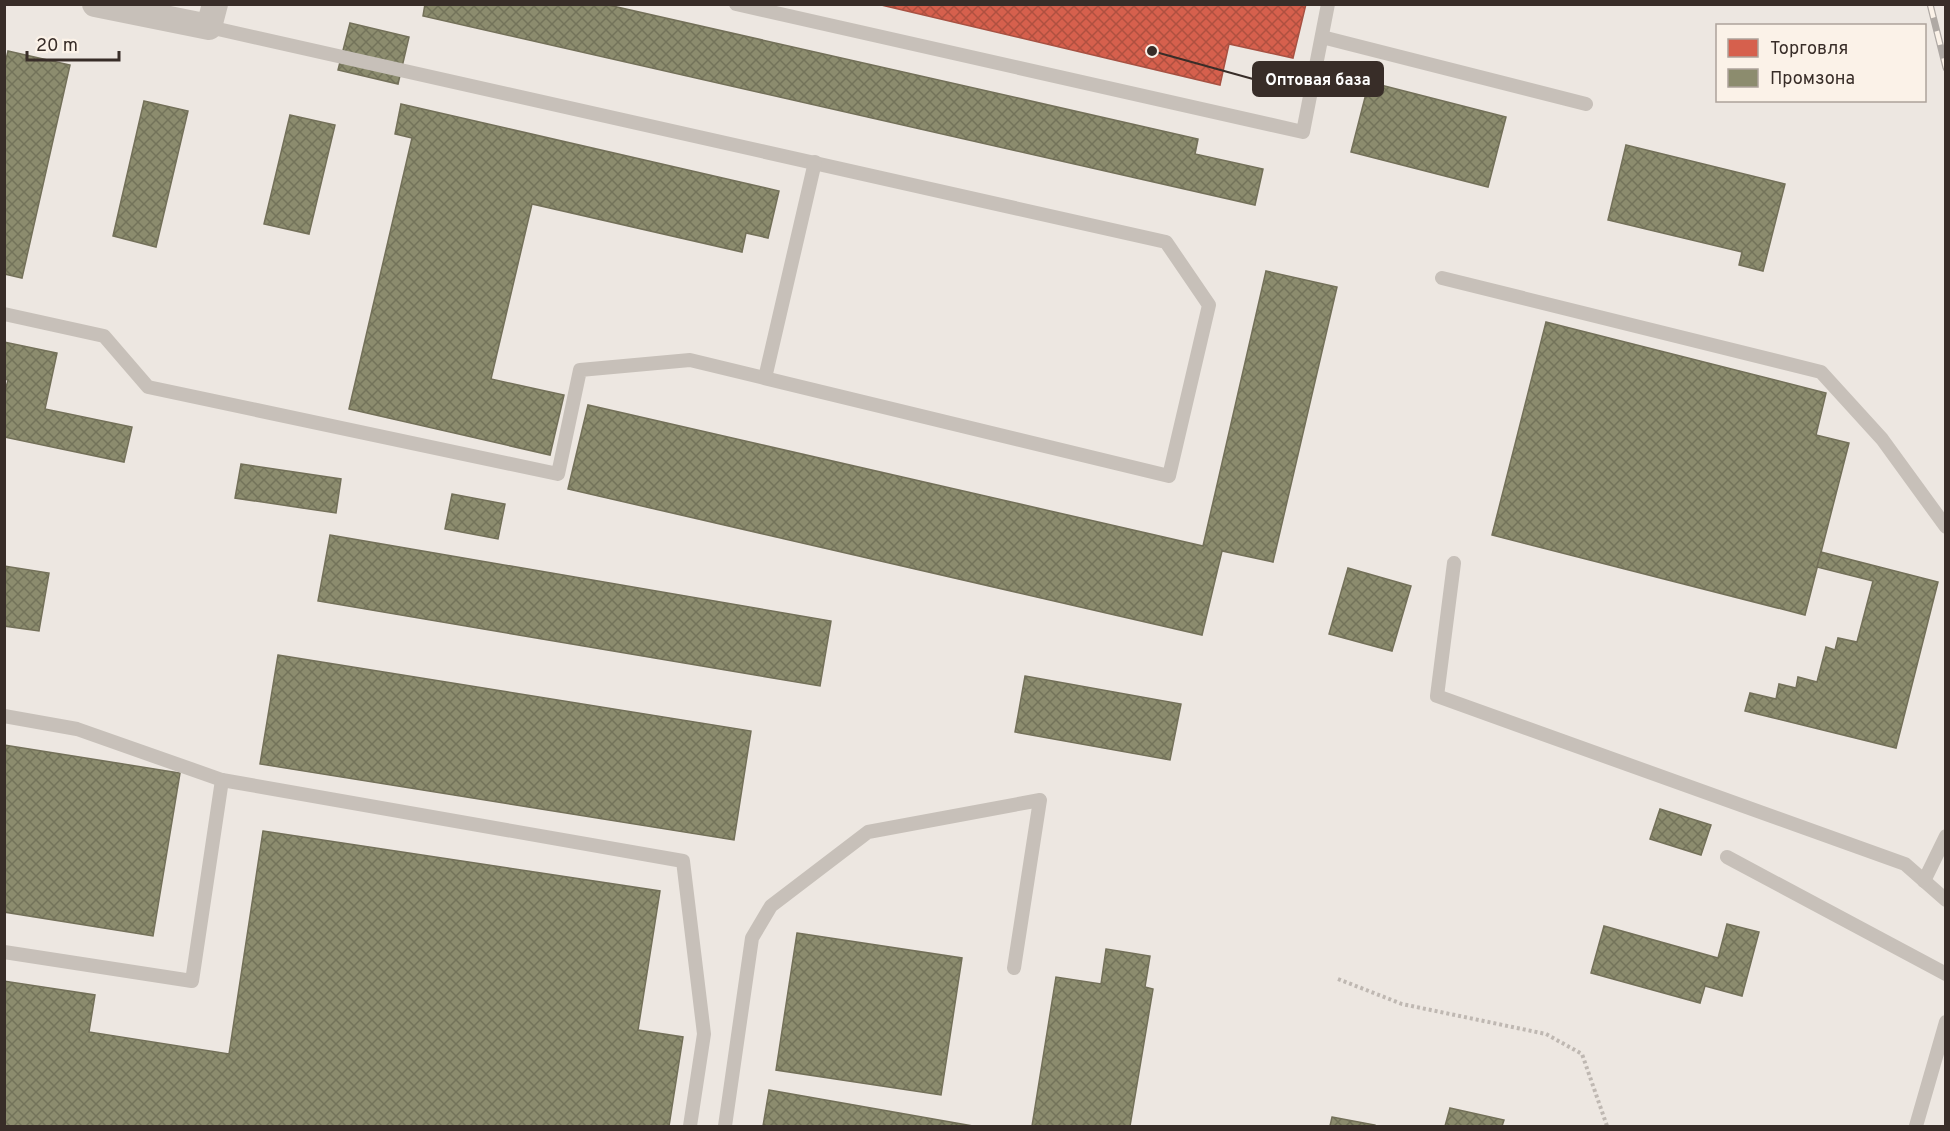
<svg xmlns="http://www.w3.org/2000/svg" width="1950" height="1131" font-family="Overpass,sans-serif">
<defs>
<pattern id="shops-cross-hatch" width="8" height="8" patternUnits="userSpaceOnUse" patternTransform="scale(1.5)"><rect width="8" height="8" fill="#d6604d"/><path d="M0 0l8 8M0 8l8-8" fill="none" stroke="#af5040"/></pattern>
<pattern id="industry-cross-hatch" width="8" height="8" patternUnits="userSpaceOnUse" patternTransform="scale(1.5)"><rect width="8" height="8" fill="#8c8c6e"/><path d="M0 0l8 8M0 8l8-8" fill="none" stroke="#73735a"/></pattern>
</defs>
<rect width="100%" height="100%" fill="#ede7e1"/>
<!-- shops -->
<path fill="url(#shops-cross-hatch)" stroke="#a75142" stroke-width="1.5" d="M877 4H1306L1293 58 1229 44 1220 85Z"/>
<!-- industry -->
<g fill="url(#industry-cross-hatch)" stroke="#737059" stroke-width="1.5">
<path d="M425 4H604L1198 139 1195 154 1263 169 1255 205 423 16Z"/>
<path d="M350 23 409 37 398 84 338 70Z"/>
<path d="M8 51 70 65 22 278 4 274V68Z"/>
<path d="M1369 82 1506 117 1488 187 1351 152Z"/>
<path d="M144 101 188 111 156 247 113 236Z"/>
<path d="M401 104 779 191 768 238 746 233 742 252 532 204 491 379 564 395 550 455 349 409 412 138 395 134Z"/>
<path d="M290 115 335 125 309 234 264 224Z"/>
<path d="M1626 145 1785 184 1763 271 1739 265 1742 252 1608 220Z"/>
<path d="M1266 271 1337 287 1273 562 1222 551 1202 635 568 489 588 405 1203 546Z"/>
<path d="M1546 322 1826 393 1816 435 1849 443 1805 615 1492 535Z"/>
<path d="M4 342 57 353 45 409 132 427 124 462 4 437V395L8 380 4 379Z"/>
<path d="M241 464 341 479 336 513 235 498Z"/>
<path d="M452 494 505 504 498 539 445 529Z"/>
<path d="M330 535 831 621 820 686 318 601Z"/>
<path d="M1821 552 1938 582 1896 748 1745 711 1750 693 1776 699 1779 684 1796 688 1798 677 1817 682 1826 647 1835 650 1838 638 1857 642 1873 581 1817 567Z"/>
<path d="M4 566 49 573 39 631 4 626Z"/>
<path d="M1348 568 1411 586 1392 651 1329 634Z"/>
<path d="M278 655 751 731 734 840 260 764Z"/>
<path d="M1025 676 1181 704 1170 760 1015 732Z"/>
<path d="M4 745 180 773 153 936 4 912Z"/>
<path d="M1660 809 1711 825 1701 855 1650 839Z"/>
<path d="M263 831 660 891 638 1030 683 1037 669 1126H4V981L95 995 89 1032 229 1054Z"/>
<path d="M1727 924 1759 932 1742 996 1705 986 1700 1003 1591 973 1604 926 1718 958Z"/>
<path d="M797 933 962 958 941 1095 776 1070Z"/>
<path d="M1106 949 1150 956 1145 987 1153 989 1130 1126H1032L1056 977 1101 984Z"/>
<path d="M769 1090 973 1126H763Z"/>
<path d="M1450 1108 1504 1120 1502 1126H1445Z"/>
<path d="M1332 1117 1375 1125V1126H1330Z"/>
</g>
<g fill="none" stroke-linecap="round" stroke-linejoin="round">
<!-- path -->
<path stroke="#bfb8b2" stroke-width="4" stroke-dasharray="3 3" stroke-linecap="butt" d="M1338 979 1402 1004 1546 1034 1582 1054 1607 1126"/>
<!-- lane -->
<g stroke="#c7c0b9" stroke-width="14">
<path d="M736 4 1303 132 1328 4"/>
<path d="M1322 37 1586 104"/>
<path d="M1442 278 1821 372 1882 439 1946 527"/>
<path d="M4 314 104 336 148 387 558 474 580 370 690 360 1169 476 1209 305 1166 242 209 27"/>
<path d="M765 378 815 162"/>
<path d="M1454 563 1437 696 1905 864 1946 900"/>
<path d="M4 716 77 729 222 780"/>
<path d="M1727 857 1946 974"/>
<path d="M1924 881 1946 836"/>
<path d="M4 952 192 981 222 780 683 861 704 1034 690 1126"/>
<path d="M725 1126 752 938 771 906 868 832 1040 800 1014 968"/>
<path d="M1916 1126 1946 1022"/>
</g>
<!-- street -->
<path stroke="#c7c0b9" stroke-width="26" d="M95 4 209 27 215 4"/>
<!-- rail casing -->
<g stroke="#afa9a4" stroke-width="7">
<path id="rail" d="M1930 4 1946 68"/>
</g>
<!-- rail -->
<use href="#rail" stroke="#fbf2e8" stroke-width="4.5" stroke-dasharray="14" stroke-linecap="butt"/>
</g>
<!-- callouts -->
<path fill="none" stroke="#382d28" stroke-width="2" d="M1152 51L1253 79"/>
<circle fill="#382d28" stroke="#fbf2e8" stroke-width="2" cx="1152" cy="51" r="6"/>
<rect fill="#382d28" stroke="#382d28" stroke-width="2" x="1253" y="62" width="130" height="34" rx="6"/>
<g font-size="16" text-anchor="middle" font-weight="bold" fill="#fff">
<text x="1318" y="85">Оптовая база</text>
</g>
<!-- border -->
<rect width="1950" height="1131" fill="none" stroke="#382d28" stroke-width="12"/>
<!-- legend -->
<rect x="1716" y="24" width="210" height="78" fill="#fbf2e8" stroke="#ada39b" stroke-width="1.5"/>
<rect x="1728" y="39" width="30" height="18" fill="#d6604d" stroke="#ada39b" stroke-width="1.5"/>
<text x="1770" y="54" font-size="18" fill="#382d28">Торговля</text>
<rect x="1728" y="69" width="30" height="18" fill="#8c8c6e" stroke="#ada39b" stroke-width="1.5"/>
<text x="1770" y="84" font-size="18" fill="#382d28">Промзона</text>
<!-- scale -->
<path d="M27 51v9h92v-9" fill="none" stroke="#382d28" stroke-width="3"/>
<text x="36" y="51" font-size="18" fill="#382d28" stroke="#fbf2e8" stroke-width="4.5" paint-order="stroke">20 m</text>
</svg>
